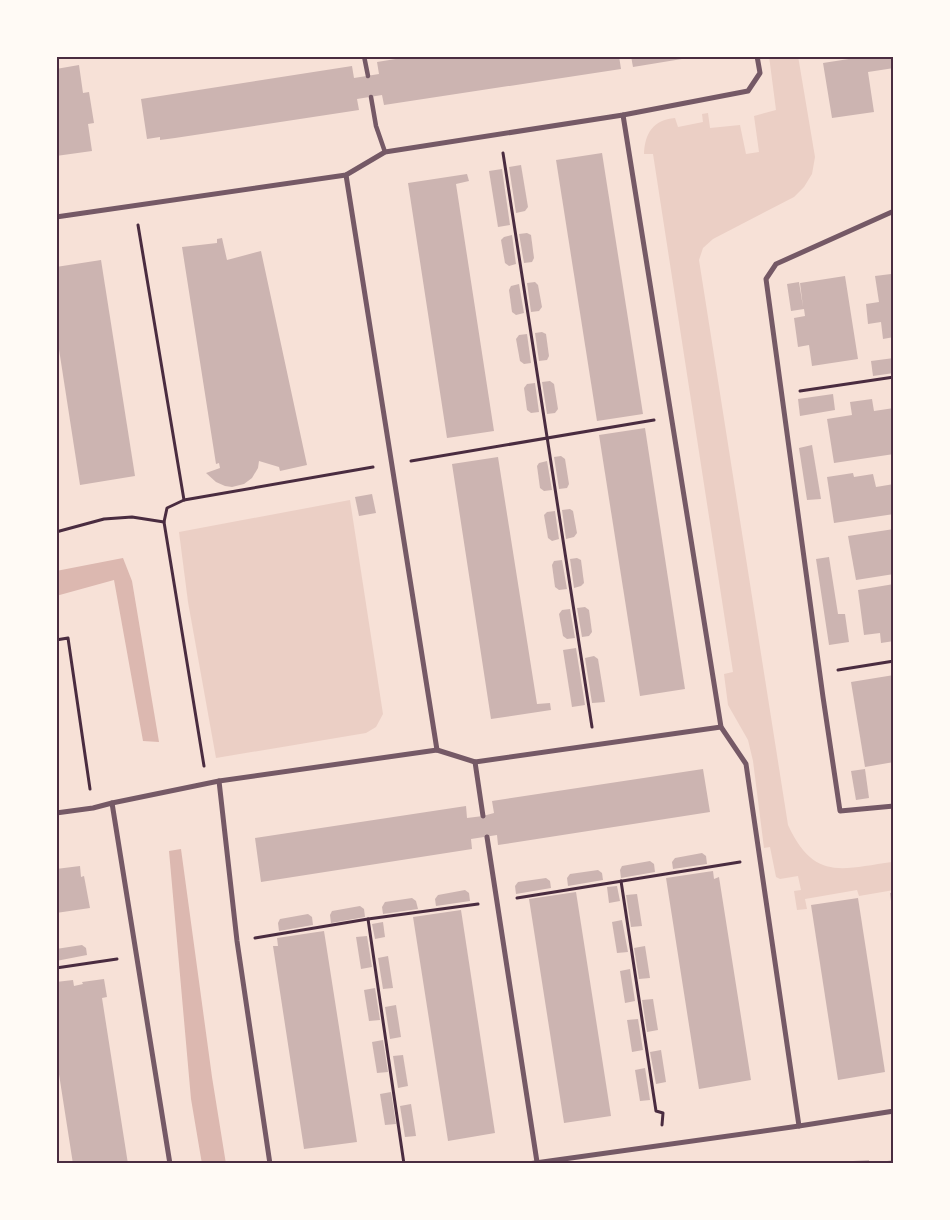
<svg xmlns="http://www.w3.org/2000/svg" width="950" height="1220" font-family="Quicksand,sans-serif">
<rect width="100%" height="100%" fill="#f7e1d7"/>
<!-- green -->
<g fill="#ebcfc5">
<path d="M769 56H798L815 157 812 174 804 187 794 197 713 239 703 248 699 260 788 825C814 881 841 869 892 862L894 890 859 896 857 890 805 899 807 909 797 910 794 891 801 890 798 876 780 879 776 877 770 847 764 848 753 761 748 740 728 705 724 674 733 672 653 154H644C645 133 653 120 675 118L678 127 703 122 702 114 708 113 710 128 740 125 746 154 759 152 754 116 776 110Z"/>
<path d="M350 500 383 714 376 727 366 733 216 758 188 602 179 532Z"/>
</g>
<!-- water -->
<g fill="#dcb8b0">
<path d="M123 558 132 581 159 742 143 741 114 580 56 596V571Z"/>
<path d="M181 849 212 1077 226 1164H202L191 1099 169 851Z"/>
</g>
<!-- building -->
<g fill="#ccb4b1">
<path d="M414 56H619L621 69 384 105 382 95 357 99 359 110 175 138 160 140V137L147 139 141 99 352 66 354 78 379 74 377 62Z"/>
<path d="M631 56H694V57L633 67Z"/>
<path d="M868 56H894V68L868 72 874 112 832 118 823 63Z"/>
<path d="M79 65 83 93 89 92 94 123 88 124 92 151 56 156V69Z"/>
<path d="M602 153 643 414 597 421 556 160Z"/>
<path d="M521 165 528 207 525 211 516 213 509 167Z"/>
<path d="M502 169 510 225 498 227 489 171Z"/>
<path d="M467 174 469 181 456 184 494 431 447 438 408 183Z"/>
<path d="M527 233 531 235 534 258 532 262 524 263 519 234Z"/>
<path d="M512 235 516 264 509 266 505 263 501 240 504 237Z"/>
<path d="M222 238 227 260 261 251 307 465 280 471 279 467 259 461 258 468 252 478 244 484 232 487 225 486 216 482 206 473 220 468 219 463 216 464 182 247 217 243V239Z"/>
<path d="M101 260 135 476 80 485 56 330V267Z"/>
<path d="M891 274 894 289V337L883 339 881 322 868 324 866 304 879 302 875 276Z"/>
<path d="M845 276 858 359 812 366 809 345 798 347 794 318 805 316 804 309 791 311 787 284 799 282 803 307 800 283Z"/>
<path d="M535 282 538 285 542 307 539 311 531 312 527 283Z"/>
<path d="M519 284 524 313 516 315 512 312 509 290 511 286Z"/>
<path d="M542 332 546 334 549 356 547 360 539 361 535 333Z"/>
<path d="M527 334 531 363 524 364 520 361 516 339 519 335Z"/>
<path d="M894 358V373L873 376 871 361Z"/>
<path d="M550 381 554 384 558 409 555 413 547 414 542 382Z"/>
<path d="M535 383 539 412 531 413 527 410 524 388 527 384Z"/>
<path d="M833 394 835 410 800 416 798 399Z"/>
<path d="M872 399 874 411 894 408V454L834 463 827 419 852 415 850 402Z"/>
<path d="M645 428 685 689 640 696 599 435Z"/>
<path d="M812 445 821 499 807 500 799 448Z"/>
<path d="M561 456 565 459 569 484 567 488 559 489 554 457Z"/>
<path d="M498 457 537 704 550 703 551 710 491 719 452 464Z"/>
<path d="M547 461 552 490 544 491 540 488 537 466 539 463Z"/>
<path d="M853 473 854 477 873 474 876 487 894 484V514L834 523 827 477Z"/>
<path d="M372 494 376 513 359 516 355 497Z"/>
<path d="M570 509 573 511 577 533 574 537 566 539 562 510Z"/>
<path d="M555 511 559 539 552 541 548 538 544 515 547 512Z"/>
<path d="M894 529V574L856 580 848 536Z"/>
<path d="M829 557 838 614H845L849 642 829 645 816 559Z"/>
<path d="M577 558 581 560 584 583 581 586 574 588 570 559Z"/>
<path d="M562 560 567 589 559 590 555 587 552 565 554 561Z"/>
<path d="M894 584V641L881 643 880 633 864 635 858 590Z"/>
<path d="M585 607 589 610 592 632 589 636 582 637 577 608Z"/>
<path d="M570 609 575 638 567 639 563 636 559 614 562 610Z"/>
<path d="M576 648 585 705 572 707 563 650Z"/>
<path d="M594 656 598 659 605 702 592 703 585 658Z"/>
<path d="M894 675V762L865 767 851 682Z"/>
<path d="M703 769 710 812 498 845 497 835 471 839 472 849 261 882 255 838 466 806 467 818 483 816 494 813 492 801Z"/>
<path d="M865 769 869 798 856 800 851 771Z"/>
<path d="M702 853 706 856 707 864 673 869 672 862 675 858Z"/>
<path d="M650 861 654 864 655 872 621 878 620 870 622 866Z"/>
<path d="M80 866 81 877 84 876 90 908 56 913V869Z"/>
<path d="M598 870 602 873 603 880 568 886 567 878 570 874Z"/>
<path d="M713 871 714 879 719 877 751 1080 699 1089 666 878Z"/>
<path d="M546 878 550 881 551 888 516 894 515 886 518 882Z"/>
<path d="M617 886 620 901 609 903 607 887Z"/>
<path d="M465 890 469 893 470 901 436 906 435 899 438 895Z"/>
<path d="M576 892 611 1116 564 1123 529 899Z"/>
<path d="M894 892V908L892 909 890 893Z"/>
<path d="M637 894 642 926 631 927 626 895Z"/>
<path d="M412 898 416 901 418 909 383 914 382 907 385 902Z"/>
<path d="M858 898 885 1072 838 1080 811 905Z"/>
<path d="M360 906 364 909 365 917 331 923 330 915 332 911Z"/>
<path d="M461 910 495 1133 448 1141 413 917Z"/>
<path d="M308 914 312 917 313 925 279 931 278 923 280 919Z"/>
<path d="M622 920 628 952 617 953 612 922Z"/>
<path d="M383 922 385 937 375 939 372 924Z"/>
<path d="M324 931 357 1142 304 1149 273 946H278L277 938Z"/>
<path d="M367 936 372 967 361 969 356 937Z"/>
<path d="M82 945 86 948 87 955 56 961V949Z"/>
<path d="M645 946 650 978 639 979 634 948Z"/>
<path d="M388 956 393 988 383 989 378 958Z"/>
<path d="M630 969 635 1001 625 1003 620 971Z"/>
<path d="M104 979 107 997 102 998 128 1164H73L56 1055V982L73 980 74 986 83 984 82 982Z"/>
<path d="M375 988 380 1020 369 1021 364 990Z"/>
<path d="M653 999 658 1030 647 1032 642 1000Z"/>
<path d="M396 1005 401 1037 390 1039 385 1007Z"/>
<path d="M638 1019 643 1050 632 1052 627 1020Z"/>
<path d="M383 1040 388 1072 377 1073 372 1042Z"/>
<path d="M661 1050 666 1082 656 1084 650 1052Z"/>
<path d="M403 1055 408 1086 398 1088 393 1056Z"/>
<path d="M645 1068 650 1100 640 1101 635 1070Z"/>
<path d="M391 1092 396 1124 385 1125 380 1094Z"/>
<path d="M411 1104 416 1136 405 1137 400 1106Z"/>
<path d="M891 1155 894 1156V1164H873L892 1160Z"/>
<path d="M869 1160V1164H852L853 1161Z"/>
</g>
<g fill="none" stroke-linecap="round" stroke-linejoin="round">
<!-- path -->
<g stroke="#4a2c40" stroke-width="3">
<path d="M503 153 592 727"/>
<path d="M138 225 184 500"/>
<path d="M800 391 894 377"/>
<path d="M411 461 654 420"/>
<path d="M56 532 104 519 132 517 164 522"/>
<path d="M56 640 68 638 90 789"/>
<path d="M838 670 894 661"/>
<path d="M204 766 164 522 167 508 184 500 373 467"/>
<path d="M621 881 656 1111 663 1113 662 1125"/>
<path d="M517 898 740 862"/>
<path d="M368 919 404 1164"/>
<path d="M255 938 368 919 478 904"/>
<path d="M56 968 117 959"/>
</g>
<!-- pedestrian -->
<g stroke="#755966" stroke-width="4.5">
<path d="M364 56 368 76"/>
<path d="M371 97 376 126 385 152"/>
</g>
<!-- minor -->
<g stroke="#755966" stroke-width="5">
<path d="M623 115 721 727 746 764 799 1126"/>
<path d="M346 175 437 750"/>
<path d="M894 211 776 264 766 279 823 697 840 811 894 806"/>
<path d="M56 217 346 175 385 152 623 115 748 91 760 73 757 56"/>
<path d="M475 762 483 816"/>
<path d="M219 781 237 941 270 1164"/>
<path d="M112 803 170 1164"/>
<path d="M56 813 93 808 112 803 219 781 437 750 475 762 721 727"/>
<path d="M487 837 537 1162"/>
<path d="M528 1164 799 1126 894 1111"/>
</g>
</g>
<!-- border -->
<rect width="950" height="1220" fill="none" stroke="#fffaf5" stroke-width="115"/>
<rect x="58" y="58" width="834" height="1104" fill="none" stroke="#4a2c40" stroke-width="2"/>
</svg>
